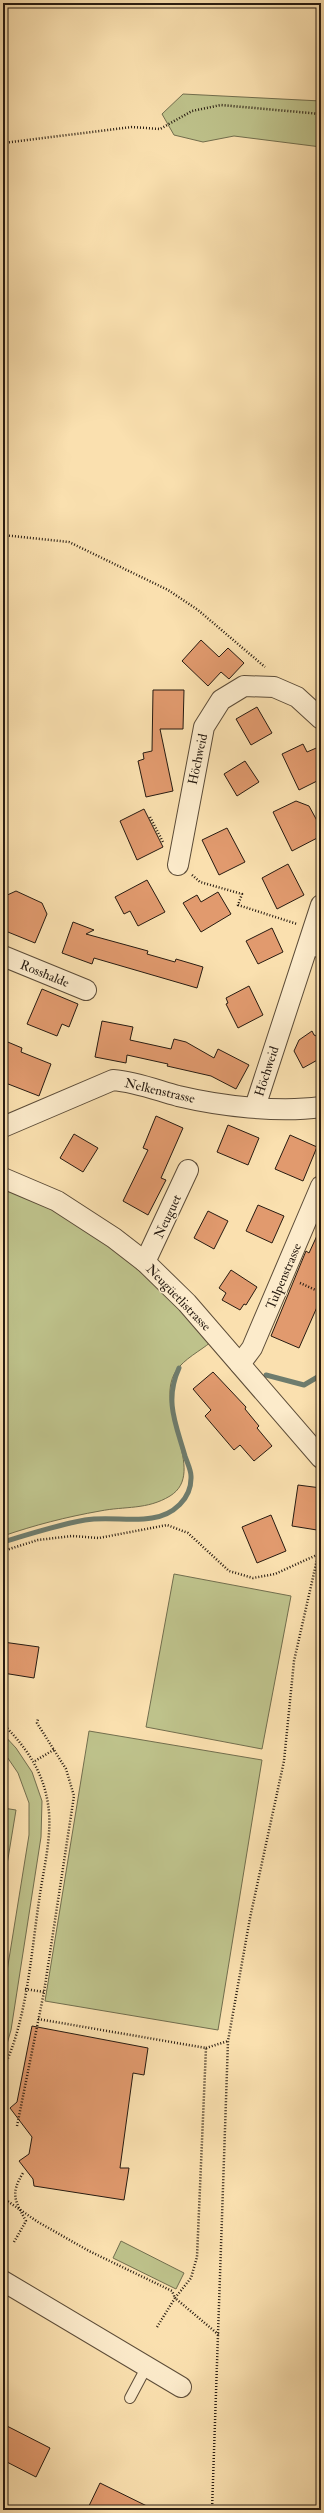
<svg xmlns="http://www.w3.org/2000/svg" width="324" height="2513" font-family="'IM FELL Double Pica',serif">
<rect width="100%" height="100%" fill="#fae0af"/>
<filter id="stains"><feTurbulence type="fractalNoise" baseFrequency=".005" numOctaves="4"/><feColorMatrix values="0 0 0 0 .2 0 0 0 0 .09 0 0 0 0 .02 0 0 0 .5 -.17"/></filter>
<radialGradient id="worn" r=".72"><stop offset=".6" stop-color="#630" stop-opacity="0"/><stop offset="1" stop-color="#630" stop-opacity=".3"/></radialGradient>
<!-- green -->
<g fill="#bec28b" stroke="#726e4e">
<path d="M183 94 321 101V147L234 136 203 142 174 135 162 114Z"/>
<path d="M3 1188C42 1204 85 1224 118 1250 152 1278 182 1310 211 1342 200 1351 184 1359 176 1371 152 1408 209 1472 170 1496 147 1510 125 1506 100 1511 66 1517 35 1525 3 1536Z"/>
<path d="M174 1574 291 1596 262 1749 146 1727Z"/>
<path d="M89 1731 262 1760 218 2030 45 2001Z"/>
<path d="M3 1734 16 1748 32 1772 42 1801 41 1837 11 2030 3 2058V1996L29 1835V1803L18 1773 3 1751Z"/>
<path d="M3 1808 16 1810 3 1889Z"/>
<path d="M121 2241 184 2273 176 2289 113 2258Z"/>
</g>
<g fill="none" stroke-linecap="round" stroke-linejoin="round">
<!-- stream -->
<g stroke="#6e7c6d" stroke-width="5">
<path d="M266 1375 304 1385 321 1375"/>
<path d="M3 1542C30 1534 57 1525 85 1520 108 1516 131 1522 152 1518 173 1515 192 1499 191 1476 191 1470 187 1462 185 1456 176 1424 164 1401 179 1368"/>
</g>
</g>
<!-- building -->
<g fill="#e19a6e" stroke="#271b11">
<path d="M201 640 219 657 228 648 244 663 229 679 221 672 208 686 182 661Z"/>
<path d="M153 690H184L183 729H160L173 791 146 797 138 761 144 759 143 753 152 751Z"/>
<path d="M257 707 272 733 251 745 236 719Z"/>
<path d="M303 744 307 752 321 746V779L299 790 282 754Z"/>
<path d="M245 761 259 782 237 796 224 774Z"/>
<path d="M296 801 309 806 321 828V836L292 851 273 812Z"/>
<path d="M144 809 163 847 137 860 120 821Z"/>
<path d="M227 828 245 862 219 875 202 840Z"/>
<path d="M288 864 304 895 277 909 262 878Z"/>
<path d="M147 880 165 912 138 926 130 911 124 914 115 897Z"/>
<path d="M16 891 42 903 47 914 35 943 3 930V897Z"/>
<path d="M218 892 231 914 201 932 183 903 197 895 201 902Z"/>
<path d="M73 922 94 930 86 934 148 951 147 954 175 962 176 959 203 967 197 988 94 958 92 964 62 953Z"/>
<path d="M272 928 283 952 258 964 246 941Z"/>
<path d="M249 986 263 1015 238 1028 226 1004 228 1003 226 998Z"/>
<path d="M42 989 78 1004 69 1027 62 1024 57 1036 27 1024Z"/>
<path d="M102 1021 133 1027 130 1040 171 1049 174 1039 186 1042 214 1058 218 1049 249 1065 236 1089 211 1076 167 1066 168 1064 127 1055 126 1063 95 1057Z"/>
<path d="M312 1031 314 1035 321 1038V1058L303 1068 294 1051 299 1040Z"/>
<path d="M3 1040 22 1048 21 1052 51 1064 39 1096 3 1082Z"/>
<path d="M156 1116 183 1128 161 1178 166 1180 148 1215 123 1201 148 1150 143 1148Z"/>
<path d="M228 1125 259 1138 248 1165 217 1152Z"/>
<path d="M74 1134 98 1148 83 1172 60 1158Z"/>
<path d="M290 1135 317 1147 303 1181 275 1169Z"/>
<path d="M258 1205 284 1216 272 1243 246 1231Z"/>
<path d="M208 1211 228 1221 214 1249 194 1238Z"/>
<path d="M321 1227V1298L299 1348 271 1336 306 1251 309 1253Z"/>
<path d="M231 1270 257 1287 246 1305 244 1304 240 1310 222 1300 226 1293 219 1288Z"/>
<path d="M213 1372 246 1407 245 1409 259 1426 257 1428 272 1446 254 1461 240 1445 234 1450 205 1416 211 1410 193 1389Z"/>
<path d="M298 1485 321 1488 317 1530 292 1526Z"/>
<path d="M271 1515 286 1551 257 1563 242 1527Z"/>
<path d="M3 1642 39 1647 34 1678 3 1673Z"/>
<path d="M32 2026 148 2048 144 2075 133 2073 120 2168H129L124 2200 34 2186 33 2179 19 2161 29 2154 32 2137 10 2108 17 2102Z"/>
<path d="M3 2424 50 2448 36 2477 3 2460Z"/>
<path d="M100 2483 155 2510H87Z"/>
</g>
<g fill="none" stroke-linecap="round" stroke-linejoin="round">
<!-- lane casing -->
<g stroke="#5c4c38" stroke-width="12">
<g id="lane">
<path d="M307 948 321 953"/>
<path d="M130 2398 147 2366"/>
</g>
</g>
<!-- street casing -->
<g stroke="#5c4c38" stroke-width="22">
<g id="street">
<path d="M178 865 204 727 221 700 244 686 274 687 297 697 321 719"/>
<path d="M3 956 86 990"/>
<path d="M255 1107 321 905"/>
<path d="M3 1127 113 1080C136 1082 156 1090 178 1096 220 1106 278 1113 321 1107"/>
<path d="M3 1178 57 1201 114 1238 145 1262 187 1303 321 1458"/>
<path d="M145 1262 188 1170"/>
<path d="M240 1364 252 1348 321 1186"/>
<path d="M3 2281 181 2387"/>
</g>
</g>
<!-- path -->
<g stroke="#271b11" stroke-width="2.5" stroke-dasharray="1 2" stroke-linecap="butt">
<path d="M3 143 132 127 160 129 192 111 221 105 321 114"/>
<path d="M3 535 69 542 168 590 198 610 265 667"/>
<path d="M150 817 163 842"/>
<path d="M192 875 200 882 242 894 238 905 297 924"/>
<path d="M300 1283 320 1292"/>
<path d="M3 1551 38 1540 72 1536 99 1538 167 1525 188 1533 229 1571 253 1578 275 1574 319 1554"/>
<path d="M3 1724C26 1747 43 1771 48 1804 53 1835 43 1870 39 1901 31 1954 27 2021 3 2069"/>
<path d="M35 1761 55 1749"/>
<path d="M25 1989 44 1992"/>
<path d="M38 2019 206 2048 197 2257 191 2278 175 2298"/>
<path d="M206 2048 228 2041"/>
<path d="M17 2126 44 1992 74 1796 66 1769 37 1723 38 1719"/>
<path d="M3 2198 38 2222 89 2251 172 2291 175 2298"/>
<path d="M14 2242 26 2221C15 2201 10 2194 23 2173"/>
<path d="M157 2327 175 2298 219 2335"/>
<path d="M212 2510 228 2041 250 1918 284 1761 294 1661 321 1542"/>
</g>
<!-- lane -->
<use href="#lane" stroke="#fcebcb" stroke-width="10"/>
<!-- street -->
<use href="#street" stroke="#fcebcb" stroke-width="20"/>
</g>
<g text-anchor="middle" stroke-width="3" stroke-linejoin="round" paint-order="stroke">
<!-- street labels -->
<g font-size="13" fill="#271b11" stroke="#fcebcb">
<text transform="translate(197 759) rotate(-78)" y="5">Höchweid</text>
<text transform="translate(45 973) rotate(22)" y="5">Rosshalde</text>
<text transform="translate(266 1071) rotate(-72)" y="5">Höchweid</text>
<text transform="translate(160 1090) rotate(13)" y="5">Nelkenstrasse</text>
<text transform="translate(167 1216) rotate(-65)" y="5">Neuguet</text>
<text transform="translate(283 1276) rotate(-67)" y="5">Tulpenstrasse</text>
<text transform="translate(179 1297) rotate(46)" y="5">Neugüetlistrasse</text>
</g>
</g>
<!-- margin -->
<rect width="324" height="2513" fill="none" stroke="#fae0af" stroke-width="16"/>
<rect x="4" y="4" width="316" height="2505" fill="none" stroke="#271b11" stroke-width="2"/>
<rect x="8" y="8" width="308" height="2497" fill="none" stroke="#271b11"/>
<rect width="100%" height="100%" filter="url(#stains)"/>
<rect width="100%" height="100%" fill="url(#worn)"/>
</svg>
